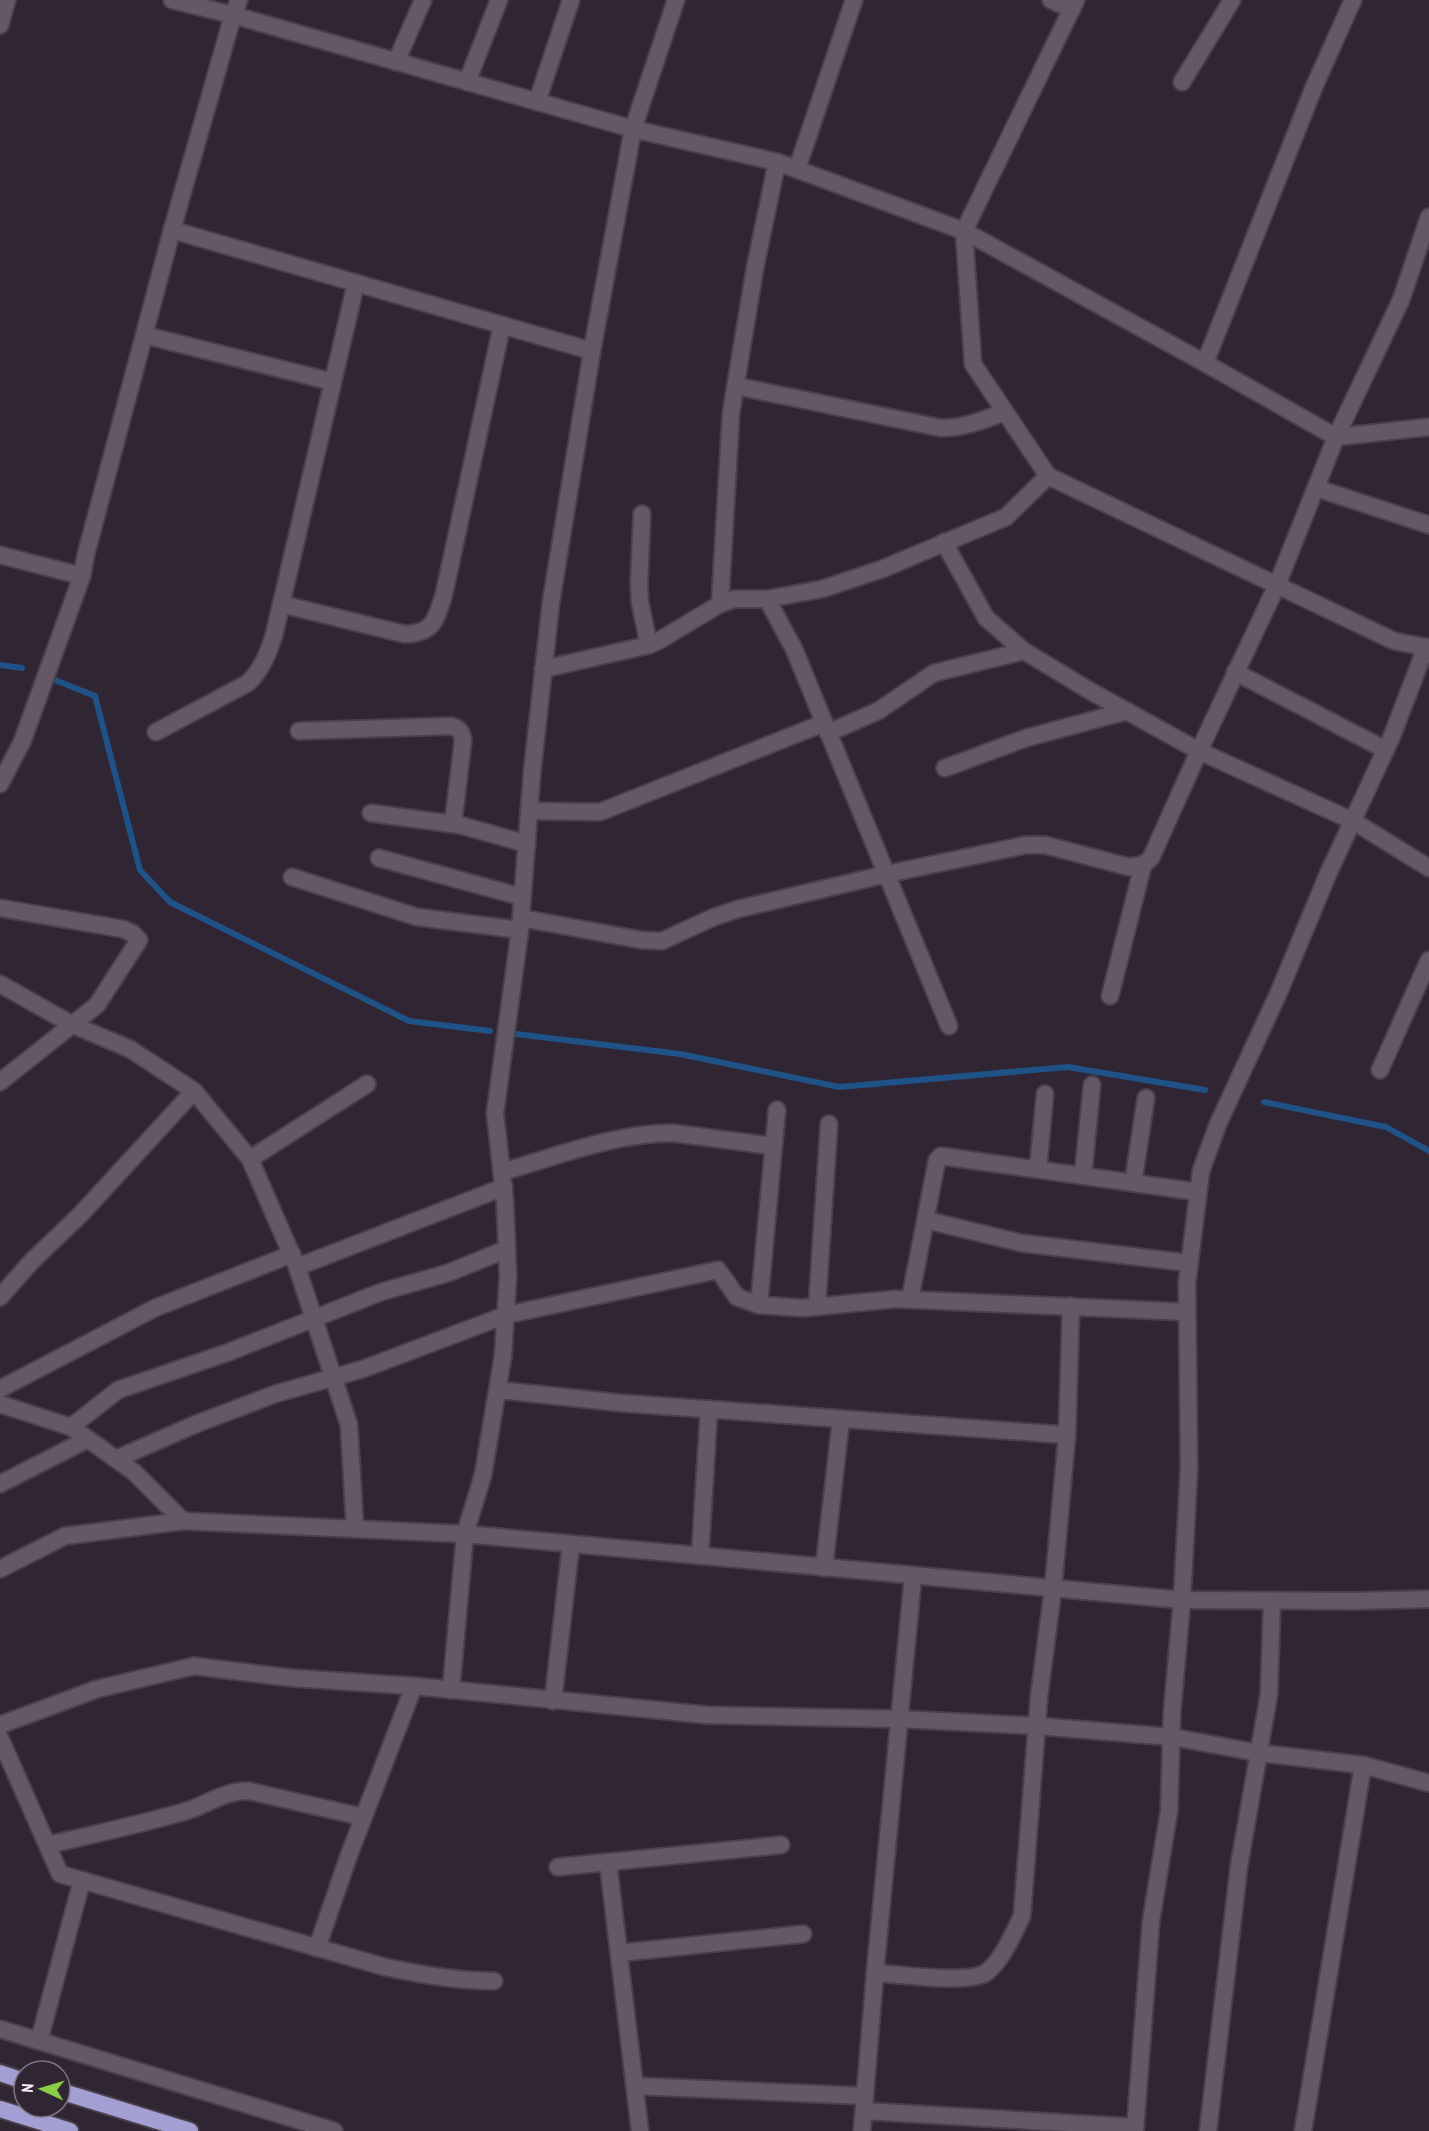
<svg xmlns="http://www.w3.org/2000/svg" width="1429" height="2131" font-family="'PT Sans Narrow',sans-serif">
<rect width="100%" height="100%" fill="#302533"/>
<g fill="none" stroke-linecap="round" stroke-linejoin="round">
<!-- stream -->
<g stroke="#1f5287" stroke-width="6">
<path d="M0 665 22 668"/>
<path d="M55 680 95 696 140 870 170 902 409 1021 490 1031"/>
<path d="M516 1034 680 1054 839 1087 1068 1067 1205 1090"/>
<path d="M1264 1102 1386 1127 1429 1151"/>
</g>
<!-- minor casing -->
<g stroke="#4a404b" stroke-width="20">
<g id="minor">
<path d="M172 0 233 15 633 129 777 162 964 231 1205 363 1336 437 1429 427"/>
<path d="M1051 0 1072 9"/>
<path d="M1076 0 964 231 973 364 1048 476 1394 641 1429 648"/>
<path d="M0 25 7 0"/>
<path d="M396 62 423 0"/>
<path d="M467 82 499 0"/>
<path d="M1182 82 1232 0"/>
<path d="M537 102 571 0"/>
<path d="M797 169 854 0"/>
<path d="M172 230 592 351"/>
<path d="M144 335 333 382"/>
<path d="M1205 363 1314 87 1353 0"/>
<path d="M736 386 941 428C964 428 984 420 1005 412"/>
<path d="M1316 488 1429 525"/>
<path d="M642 514 639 584 640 603 649 645"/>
<path d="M0 555 82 576"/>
<path d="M767 599 794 649 949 1026"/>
<path d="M281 604 404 634C434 634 436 619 444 594L502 325"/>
<path d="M720 604 731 413 755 268 777 162"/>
<path d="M1024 651 1092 692 1199 751 1277 585 1336 437 1401 300 1429 217"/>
<path d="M543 669 649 645 660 640 720 604 734 599H767L822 589 882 569 1006 517 1048 476"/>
<path d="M1235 672 1386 750"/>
<path d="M299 731 451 726C460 728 462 733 463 741L453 824"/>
<path d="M156 732 248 683C262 669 268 654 274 635L356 283"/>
<path d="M828 733 878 711 934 673 1024 651 986 618 944 542"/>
<path d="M945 768 1026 738 1127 711"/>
<path d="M0 784 22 742 82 576 86 554 172 230 233 15 239 0"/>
<path d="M529 811 600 812 824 723"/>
<path d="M371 813 460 825 527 844"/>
<path d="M379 858 522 897"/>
<path d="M292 877 417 917 520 930"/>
<path d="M0 908 123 929 132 933 139 940 97 1005 0 1082"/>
<path d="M521 918 641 940 662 941 714 917 738 909 887 874 1026 845H1045L1129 867 1143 865 1151 858 1199 751 1353 821 1429 868"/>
<path d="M0 984 71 1024 130 1049 194 1091 250 1159 297 1267 349 1425 355 1529"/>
<path d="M1110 996 1143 865"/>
<path d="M1380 1070 1429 960"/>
<path d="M250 1159 367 1084"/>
<path d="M1038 1169 1045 1094"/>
<path d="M502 1172C557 1156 615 1133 673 1133L773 1146"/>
<path d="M1083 1175 1092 1085"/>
<path d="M1133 1183 1146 1098"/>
<path d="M926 1220 1021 1243 1189 1263"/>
<path d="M297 1267 504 1187"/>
<path d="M0 1297 32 1261 81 1214 194 1091"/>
<path d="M910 1299 937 1160 941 1156 1198 1192"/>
<path d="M759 1305 777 1110"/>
<path d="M817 1307 829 1124"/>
<path d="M0 1389 155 1308 292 1254"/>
<path d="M498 1390 621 1403 1067 1435 1053 1589 1039 1697 1022 1916C1013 1934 1003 1959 987 1972 970 1985 899 1974 875 1973"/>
<path d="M0 1404 71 1427 134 1472 183 1521"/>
<path d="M71 1427 118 1390 229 1352 381 1292 448 1273 507 1249"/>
<path d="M1067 1435 1071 1306"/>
<path d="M116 1459 196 1424 275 1394 363 1369 506 1315 718 1270 737 1297 759 1305 803 1308 896 1299 1187 1312"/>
<path d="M0 1484 88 1439"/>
<path d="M700 1556 709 1409"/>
<path d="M824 1568 841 1419"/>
<path d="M0 1569 65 1536 183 1521 465 1534 1182 1600 1355 1601 1429 1599"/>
<path d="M451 1690 465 1534 483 1475 503 1356 508 1276 505 1202 495 1113 520 930 532 773 551 602 592 351 633 129 676 0"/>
<path d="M553 1701 571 1544"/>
<path d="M0 1725 97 1689 194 1666 292 1678 414 1686 707 1715 900 1719 1037 1726 1172 1737 1259 1753 1363 1765"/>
<path d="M0 1738 60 1874 385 1967C422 1975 457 1981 494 1981"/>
<path d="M48 1845C93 1834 138 1825 183 1812 206 1806 224 1790 249 1791L363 1817"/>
<path d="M608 1862 640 2131"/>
<path d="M558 1867 781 1845"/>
<path d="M317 1948 349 1855 414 1686"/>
<path d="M619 1953 803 1934"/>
<path d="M39 2041 82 1880"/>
<path d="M635 2086 865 2096"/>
<path d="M864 2111 1135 2127"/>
<path d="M862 2131 875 1973 913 1577"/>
<path d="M1135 2131 1151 1921 1169 1811 1172 1713 1182 1600 1189 1468 1187 1283 1201 1171 1218 1124 1279 992 1328 874 1392 736 1426 647"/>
<path d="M1208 2131 1239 1866 1269 1694 1272 1601"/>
<path d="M1303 2131 1363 1765 1429 1783"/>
</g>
</g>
<!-- tertiary casing -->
<g stroke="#4a404b" stroke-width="20">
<path id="tertiary" d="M0 2029 334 2131"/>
</g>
<!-- trunk casing -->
<g stroke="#4a404b" stroke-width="20">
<g id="trunk">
<path d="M0 2073 24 2081"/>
<path d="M60 2091 190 2131"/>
<path d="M0 2109 70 2131"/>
</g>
</g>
<!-- minor -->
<use href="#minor" stroke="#645867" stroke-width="16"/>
<!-- tertiary -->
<use href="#tertiary" stroke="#645867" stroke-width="16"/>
<!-- trunk -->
<use href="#trunk" stroke="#a39ed4" stroke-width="16"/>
</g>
<!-- north arrow -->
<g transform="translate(42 2089) rotate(274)"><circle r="28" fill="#302533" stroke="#807783" stroke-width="1.5"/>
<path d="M0-4.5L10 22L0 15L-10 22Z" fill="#8bce46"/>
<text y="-9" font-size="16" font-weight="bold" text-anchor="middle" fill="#f9f1fa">N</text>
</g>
</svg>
